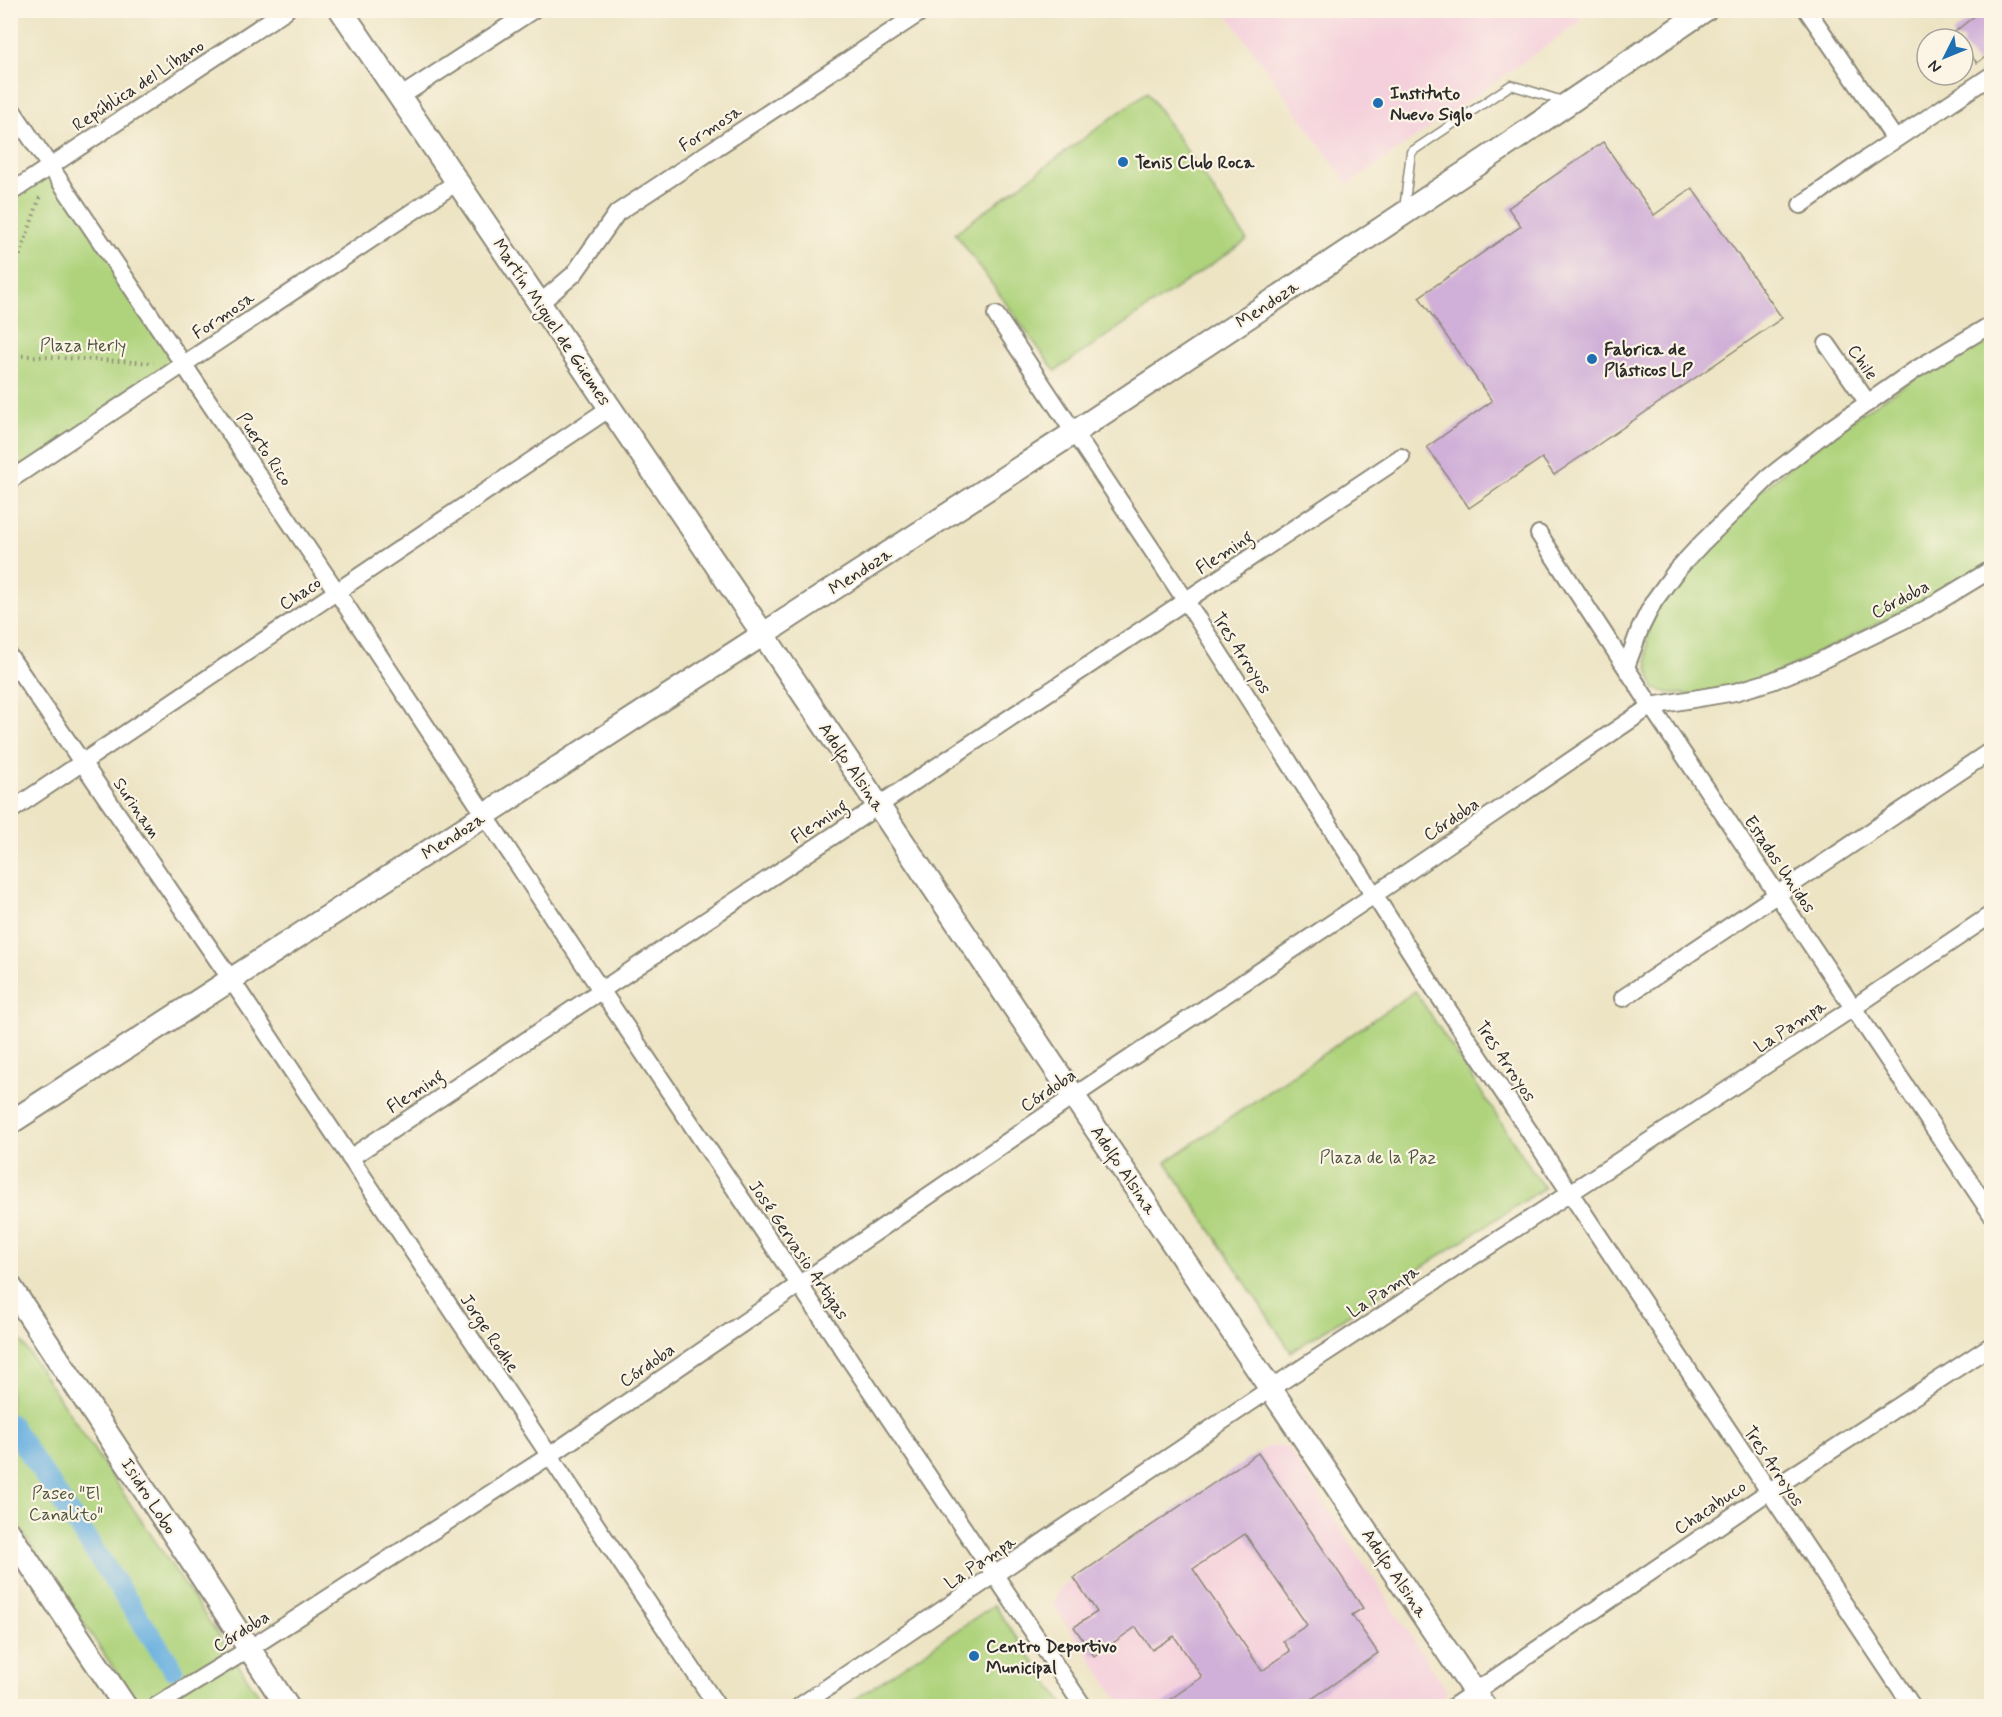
<svg xmlns="http://www.w3.org/2000/svg" width="2002" height="1717" font-family="Mynerve,sans-serif">
<rect width="100%" height="100%" fill="#fcf5e5"/>
<filter id="ink" filterUnits="userSpaceOnUse"><feTurbulence type="fractalNoise" baseFrequency=".0167" numOctaves="2"/><feDisplacementMap in="SourceGraphic" scale="12" xChannelSelector="R" yChannelSelector="G"/><feConvolveMatrix kernelMatrix="1 2 1 2 8 2 1 2 1" color-interpolation-filters="sRGB"/></filter>
<filter id="wash" filterUnits="userSpaceOnUse"><feTurbulence type="fractalNoise" baseFrequency=".008" numOctaves="4" result="noise"/><feDisplacementMap in="SourceGraphic" scale="24" xChannelSelector="R" yChannelSelector="G"/><feGaussianBlur stdDeviation="1.35" result="paint"/><feColorMatrix in="noise" values="0 0 0 0 0 0 0 0 0 0 0 0 0 0 0 0 0 1.4 0 .05"/><feComposite in="paint" operator="in"/></filter>
<g filter="url(#wash)">
<rect width="100%" height="100%" fill="#ede4c4"/>
<!-- built -->
<g fill="#f4cfdc">
<path d="M1574 10 1582 21 1348 185 1225 11Z"/>
<path d="M1287 1446 1446 1690 1445 1699 1435 1706H1123L1054 1606 1058 1591 1074 1578 1267 1447Z"/>
</g>
<!-- green -->
<g fill="#aed37c" stroke="#6c7f54" stroke-width="1.5">
<path d="M1147 92 1247 240 1055 371 955 233Z"/>
<path d="M51 166 184 365 11 480V193Z"/>
<path d="M1991 329V567L1771 677 1698 695 1669 693 1654 689C1643 657 1644 637 1658 606 1663 592 1682 575 1691 563 1773 463 1885 398 1991 329Z"/>
<path d="M1415 991 1544 1188 1291 1352 1166 1162Z"/>
<path d="M10 1325 266 1706H139L11 1515Z"/>
<path d="M994 1605 1065 1706H845Z"/>
</g>
<g fill="none" stroke-linecap="round" stroke-linejoin="round">
<!-- canal -->
<path stroke="#69b0e0" stroke-width="21" d="M10 1424 173 1669"/>
</g>
<g id="blocks">
<!-- building -->
<g fill="#d0afd8" fill-rule="evenodd">
<path d="M1982 10H1992V52L1977 63 1963 46V39H1956L1952 34Z"/>
<path d="M1603 142 1654 215 1692 188 1782 318 1554 475 1542 458 1469 508 1427 447 1492 401 1419 297 1521 226 1508 208Z"/>
<path d="M1258 1453 1363 1608 1352 1615 1378 1653 1300 1707H1159L1202 1677 1174 1636 1152 1650 1136 1627 1094 1656 1074 1627 1097 1612 1074 1578ZM1245 1534 1307 1625 1283 1641 1290 1651 1262 1671 1193 1569Z"/>
</g>
</g>
</g>
<g filter="url(#ink)">
<use href="#blocks" fill-opacity="0" stroke="#8c8878" stroke-width="1.5"/>
<g fill="none" stroke-linecap="round" stroke-linejoin="round">
<!-- lane casing -->
<g stroke="#8c8878" stroke-width="11">
<path id="lane" d="M1404 210 1411 152 1511 85 1566 102"/>
</g>
<!-- street casing -->
<g stroke="#8c8878" stroke-width="20">
<g id="street">
<path d="M1807 10 1895 139"/>
<path d="M400 97 533 10"/>
<path d="M10 107 337 592 601 990 1083 1706"/>
<path d="M10 193 286 10"/>
<path d="M1801 205 1866 159 1992 75"/>
<path d="M540 303 574 274 617 213 924 10"/>
<path d="M996 315 1186 601 1435 990 1912 1706"/>
<path d="M1827 344 1868 403"/>
<path d="M10 480 457 182"/>
<path d="M1539 534 1651 706 1992 1215"/>
<path d="M10 657 232 981 717 1706"/>
<path d="M1626 667 1640 629 1654 601 1676 571 1702 543 1768 478 1830 429 1915 370 1992 324"/>
<path d="M10 811 610 408"/>
<path d="M1623 998 1992 750"/>
<path d="M350 1158 1401 457"/>
<path d="M156 1706 249 1649 549 1456 1074 1096 1374 895 1651 706 1735 692 1772 681 1816 663 1926 609 1992 569"/>
<path d="M800 1706 1270 1389 1853 1008 1992 914"/>
<path d="M1454 1706 1768 1492 1992 1345"/>
</g>
</g>
<!-- secondary casing -->
<g stroke="#8c8878" stroke-width="26">
<g id="secondary">
<path d="M341 10 763 634 1484 1706"/>
<path d="M10 1123 1075 432 1498 151 1705 10"/>
<path d="M10 1286 287 1706"/>
<path d="M10 1534 125 1706"/>
</g>
</g>
<!-- path -->
<g stroke="#8c8878" stroke-width="4" stroke-dasharray="1.5 4.5" stroke-linecap="butt">
<path d="M10 284 41 194"/>
<path d="M10 355 154 363"/>
</g>
<!-- lane -->
<use href="#lane" stroke="#fff" stroke-width="8"/>
<!-- street -->
<use href="#street" stroke="#fff" stroke-width="16"/>
<!-- secondary -->
<use href="#secondary" stroke="#fff" stroke-width="22"/>
</g>
</g>
<!-- markers -->
<g fill="#1f6fb2" stroke="#fcf5e5" stroke-width="2">
<circle cx="1378" cy="103" r="6"/>
<circle cx="1123" cy="162" r="6"/>
<circle cx="1592" cy="359" r="6"/>
<circle cx="974" cy="1656" r="6"/>
</g>
<g text-anchor="middle" stroke-width="4.5" stroke-linejoin="round" paint-order="stroke">
<!-- street labels -->
<g font-size="18" fill="#2b2b2b" stroke="#fcf5e5">
<text transform="translate(138 85) rotate(-33)" y="6">República del Líbano</text>
<text transform="translate(710 128) rotate(-33)" y="6">Formosa</text>
<text transform="translate(1267 304) rotate(-34)" y="6">Mendoza</text>
<text transform="translate(223 315) rotate(-34)" y="6">Formosa</text>
<text transform="translate(552 322) rotate(56)" y="6">Martín Miguel de Güemes</text>
<text transform="translate(1863 362) rotate(55)" y="6">Chile</text>
<text transform="translate(265 449) rotate(56)" y="6">Puerto Rico</text>
<text transform="translate(1224 552) rotate(-34)" y="6">Fleming</text>
<text transform="translate(860 571) rotate(-33)" y="6">Mendoza</text>
<text transform="translate(300 593) rotate(-34)" y="6">Chaco</text>
<text transform="translate(1900 599) rotate(-28)" y="6">Córdoba</text>
<text transform="translate(1242 653) rotate(57)" y="6">Tres Arroyos</text>
<text transform="translate(852 767) rotate(56)" y="6">Adolfo Alsina</text>
<text transform="translate(137 808) rotate(56)" y="6">Surinam</text>
<text transform="translate(1451 819) rotate(-34)" y="6">Córdoba</text>
<text transform="translate(819 821) rotate(-34)" y="6">Fleming</text>
<text transform="translate(453 836) rotate(-33)" y="6">Mendoza</text>
<text transform="translate(1780 864) rotate(56)" y="6">Estados Unidos</text>
<text transform="translate(1790 1026) rotate(-33)" y="6">La Pampa</text>
<text transform="translate(1506 1061) rotate(56)" y="6">Tres Arroyos</text>
<text transform="translate(1048 1090) rotate(-34)" y="6">Córdoba</text>
<text transform="translate(415 1091) rotate(-34)" y="6">Fleming</text>
<text transform="translate(1124 1170) rotate(56)" y="6">Adolfo Alsina</text>
<text transform="translate(799 1250) rotate(56)" y="6">José Gervasio Artigas</text>
<text transform="translate(1383 1291) rotate(-33)" y="6">La Pampa</text>
<text transform="translate(490 1333) rotate(56)" y="6">Jorge Rodhe</text>
<text transform="translate(647 1365) rotate(-35)" y="6">Córdoba</text>
<text transform="translate(1774 1466) rotate(56)" y="6">Tres Arroyos</text>
<text transform="translate(149 1496) rotate(57)" y="6">Isidro Lobo</text>
<text transform="translate(1710 1507) rotate(-34)" y="6">Chacabuco</text>
<text transform="translate(980 1562) rotate(-34)" y="6">La Pampa</text>
<text transform="translate(1395 1573) rotate(56)" y="6">Adolfo Alsina</text>
<text transform="translate(241 1631) rotate(-32)" y="6">Córdoba</text>
</g>
<!-- poi labels -->
<g font-size="18" font-weight="bold" fill="#2b2b2b" stroke="#fcf5e5" text-anchor="start">
<text x="1390" y="99">Instituto<tspan x="1390" dy="21">Nuevo Siglo</tspan></text>
<text x="1135" y="168">Tenis Club Roca</text>
<text x="1604" y="355">Fabrica de<tspan x="1604" dy="21">Plásticos LP</tspan></text>
<text x="986" y="1652">Centro Deportivo<tspan x="986" dy="21">Municipal</tspan></text>
</g>
<!-- park labels -->
<g font-size="18" fill="#4c553f" stroke="#fcf5e5">
<text x="83" y="351">Plaza Herly</text>
<text x="1378" y="1163">Plaza de la Paz</text>
<text x="66" y="1499">Paseo "El<tspan x="66" dy="21">Canalito"</tspan></text>
</g>
</g>
<!-- margin -->
<rect width="2002" height="1717" fill="none" stroke="#fcf5e5" stroke-width="36"/>
<!-- north arrow -->
<g transform="translate(1945 57) rotate(227)"><circle r="28" fill="#fcf5e5" stroke="#a8a49b" stroke-width="1.5"/>
<path d="M0-4.5L10 22L0 15L-10 22Z" fill="#1f6fb2"/>
<text y="-9" font-size="16" font-weight="bold" text-anchor="middle" fill="#2b2b2b">N</text>
</g>
</svg>
